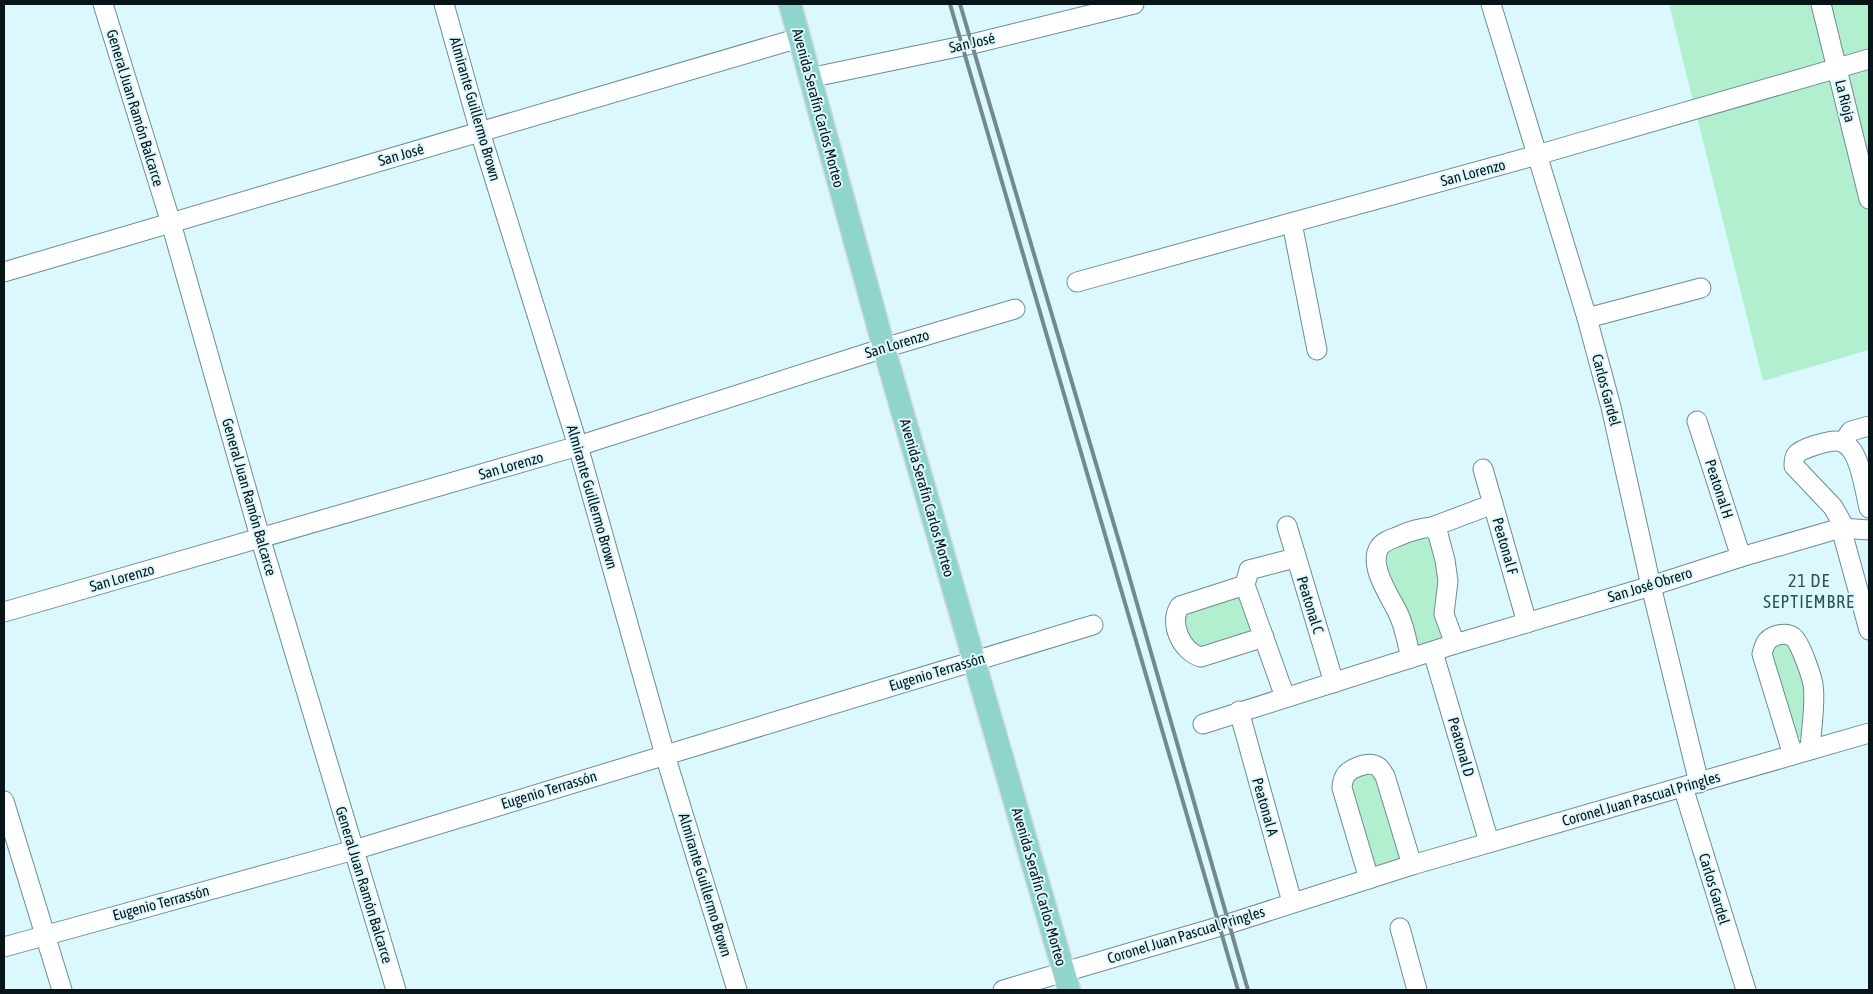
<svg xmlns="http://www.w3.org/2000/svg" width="1873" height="994" font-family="'Asap Condensed',sans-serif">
<rect width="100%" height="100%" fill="#dbf8fe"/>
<!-- green -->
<g fill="#b1efcf">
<path d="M1669 4H1869V350L1763 381Z"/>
<path d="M1423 536 1428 538 1433 543 1439 574 1446 638 1417 645C1404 617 1388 588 1386 556L1397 542Z"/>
<path d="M1241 593 1255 632 1196 650 1182 621 1188 610Z"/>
<path d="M1774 640 1791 642 1805 688 1802 736 1796 739 1769 647Z"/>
<path d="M1370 773 1376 776 1406 859 1373 868 1350 789 1352 777Z"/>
</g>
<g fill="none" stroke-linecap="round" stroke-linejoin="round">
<!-- minor casing -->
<g stroke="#6b8d94" stroke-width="21">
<g id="minor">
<path d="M103 4 171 223 260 537 396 990"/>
<path d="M444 4 480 132 578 446 665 755 737 990"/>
<path d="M1491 4 1587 318 1611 407 1651 586 1699 783"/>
<path d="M1821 4 1869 199"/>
<path d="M809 78 972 44 1134 4"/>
<path d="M1292 223 1317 350"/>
<path d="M4 272 799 38"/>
<path d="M1077 282 1537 155 1869 59"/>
<path d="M1587 318 1701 288"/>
<path d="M1697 421 1741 557"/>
<path d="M1843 442 1851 431 1869 426"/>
<path d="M1483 469 1527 623"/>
<path d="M1287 526 1334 683"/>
<path d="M1432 527 1493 504"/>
<path d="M1841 528 1869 630"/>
<path d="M1845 528 1833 507 1794 466C1794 462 1794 458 1796 455 1801 448 1828 441 1836 441 1842 441 1846 444 1850 448 1861 460 1865 492 1869 508"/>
<path d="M1245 585 1249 570 1295 558"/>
<path d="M4 612 578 446 884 348 1015 309"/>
<path d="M1264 637 1201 657C1182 652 1168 623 1180 606L1245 585 1285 697"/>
<path d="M1433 652 1489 842"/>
<path d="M1411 658C1407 643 1405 627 1398 613 1391 598 1368 566 1379 548 1383 541 1392 539 1399 536 1410 531 1420 528 1432 527L1438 534 1445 560 1448 581 1444 614 1455 644"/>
<path d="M1239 711 1292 902"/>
<path d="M1203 724 1455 644 1651 586 1741 557 1841 528 1869 530"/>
<path d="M1793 755 1762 654C1764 646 1766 639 1775 636 1780 634 1788 633 1793 637 1800 641 1811 675 1813 684 1816 702 1811 731 1810 750"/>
<path d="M1683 787 1746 990"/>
<path d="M4 801 62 990"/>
<path d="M1369 879 1342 788C1342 784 1343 780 1345 776 1349 769 1366 762 1374 765 1380 766 1382 772 1385 776L1412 865"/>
<path d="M1400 928 1417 990"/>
<path d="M4 947 354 850 1093 625"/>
<path d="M1003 990 1228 924 1412 865 1869 733"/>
</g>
</g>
<!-- major casing -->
<g stroke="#d7dada" stroke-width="25">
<path id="major" d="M790 4 884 348 1069 990"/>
</g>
<!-- minor -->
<use href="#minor" stroke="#fff" stroke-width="19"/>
<!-- major -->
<use href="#major" stroke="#90d4ce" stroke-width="22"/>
<!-- rail -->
<g stroke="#74898e" stroke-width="4">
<path d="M950 4 1238 990"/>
<path d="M960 4 1123 555 1248 990"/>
</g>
</g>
<g text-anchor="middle" stroke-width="4" stroke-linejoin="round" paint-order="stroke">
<!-- street labels -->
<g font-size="15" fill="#081518" stroke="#dbf8fe">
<text transform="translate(972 43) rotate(-13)" y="5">San José</text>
<text transform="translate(1845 101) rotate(76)" y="5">La Rioja</text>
<text transform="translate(135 108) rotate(73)" y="5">General Juan Ramón Balcarce</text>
<text transform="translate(818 108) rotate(75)" y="5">Avenida Serafín Carlos Morteo</text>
<text transform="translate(475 109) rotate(74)" y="5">Almirante Guillermo Brown</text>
<text transform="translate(401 155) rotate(-16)" y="5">San José</text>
<text transform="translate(1473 173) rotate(-15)" y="5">San Lorenzo</text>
<text transform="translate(897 344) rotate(-17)" y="5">San Lorenzo</text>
<text transform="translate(1606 390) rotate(75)" y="5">Carlos Gardel</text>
<text transform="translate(511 466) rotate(-16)" y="5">San Lorenzo</text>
<text transform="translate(1719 489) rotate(72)" y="5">Peatonal H</text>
<text transform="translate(249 497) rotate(74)" y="5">General Juan Ramón Balcarce</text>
<text transform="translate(592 497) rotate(74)" y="5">Almirante Guillermo Brown</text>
<text transform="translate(927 498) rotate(74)" y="5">Avenida Serafín Carlos Morteo</text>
<text transform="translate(1505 546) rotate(74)" y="5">Peatonal F</text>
<text transform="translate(122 578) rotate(-16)" y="5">San Lorenzo</text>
<text transform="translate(1650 585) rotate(-17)" y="5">San José Obrero</text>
<text transform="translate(1310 605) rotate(73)" y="5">Peatonal C</text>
<text transform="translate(937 672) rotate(-17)" y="5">Eugenio Terrassón</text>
<text transform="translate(1461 747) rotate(74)" y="5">Peatonal D</text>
<text transform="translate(549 790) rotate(-17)" y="5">Eugenio Terrassón</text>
<text transform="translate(1641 799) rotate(-16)" y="5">Coronel Juan Pascual Pringles</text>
<text transform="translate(1265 807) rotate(74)" y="5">Peatonal A</text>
<text transform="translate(364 885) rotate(73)" y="5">General Juan Ramón Balcarce</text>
<text transform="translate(705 885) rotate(73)" y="5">Almirante Guillermo Brown</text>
<text transform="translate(1039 887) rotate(74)" y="5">Avenida Serafín Carlos Morteo</text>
<text transform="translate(1714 889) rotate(73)" y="5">Carlos Gardel</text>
<text transform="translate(161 903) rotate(-15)" y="5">Eugenio Terrassón</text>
<text transform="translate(1186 935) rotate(-17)" y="5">Coronel Juan Pascual Pringles</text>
</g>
<!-- quarter labels -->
<g font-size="18" letter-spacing="1" fill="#305157" stroke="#dbf8fe">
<text x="1809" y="587">21 DE<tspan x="1809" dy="21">SEPTIEMBRE</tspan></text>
</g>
</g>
<!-- border -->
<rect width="1873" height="994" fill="none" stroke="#081518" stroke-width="10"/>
</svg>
